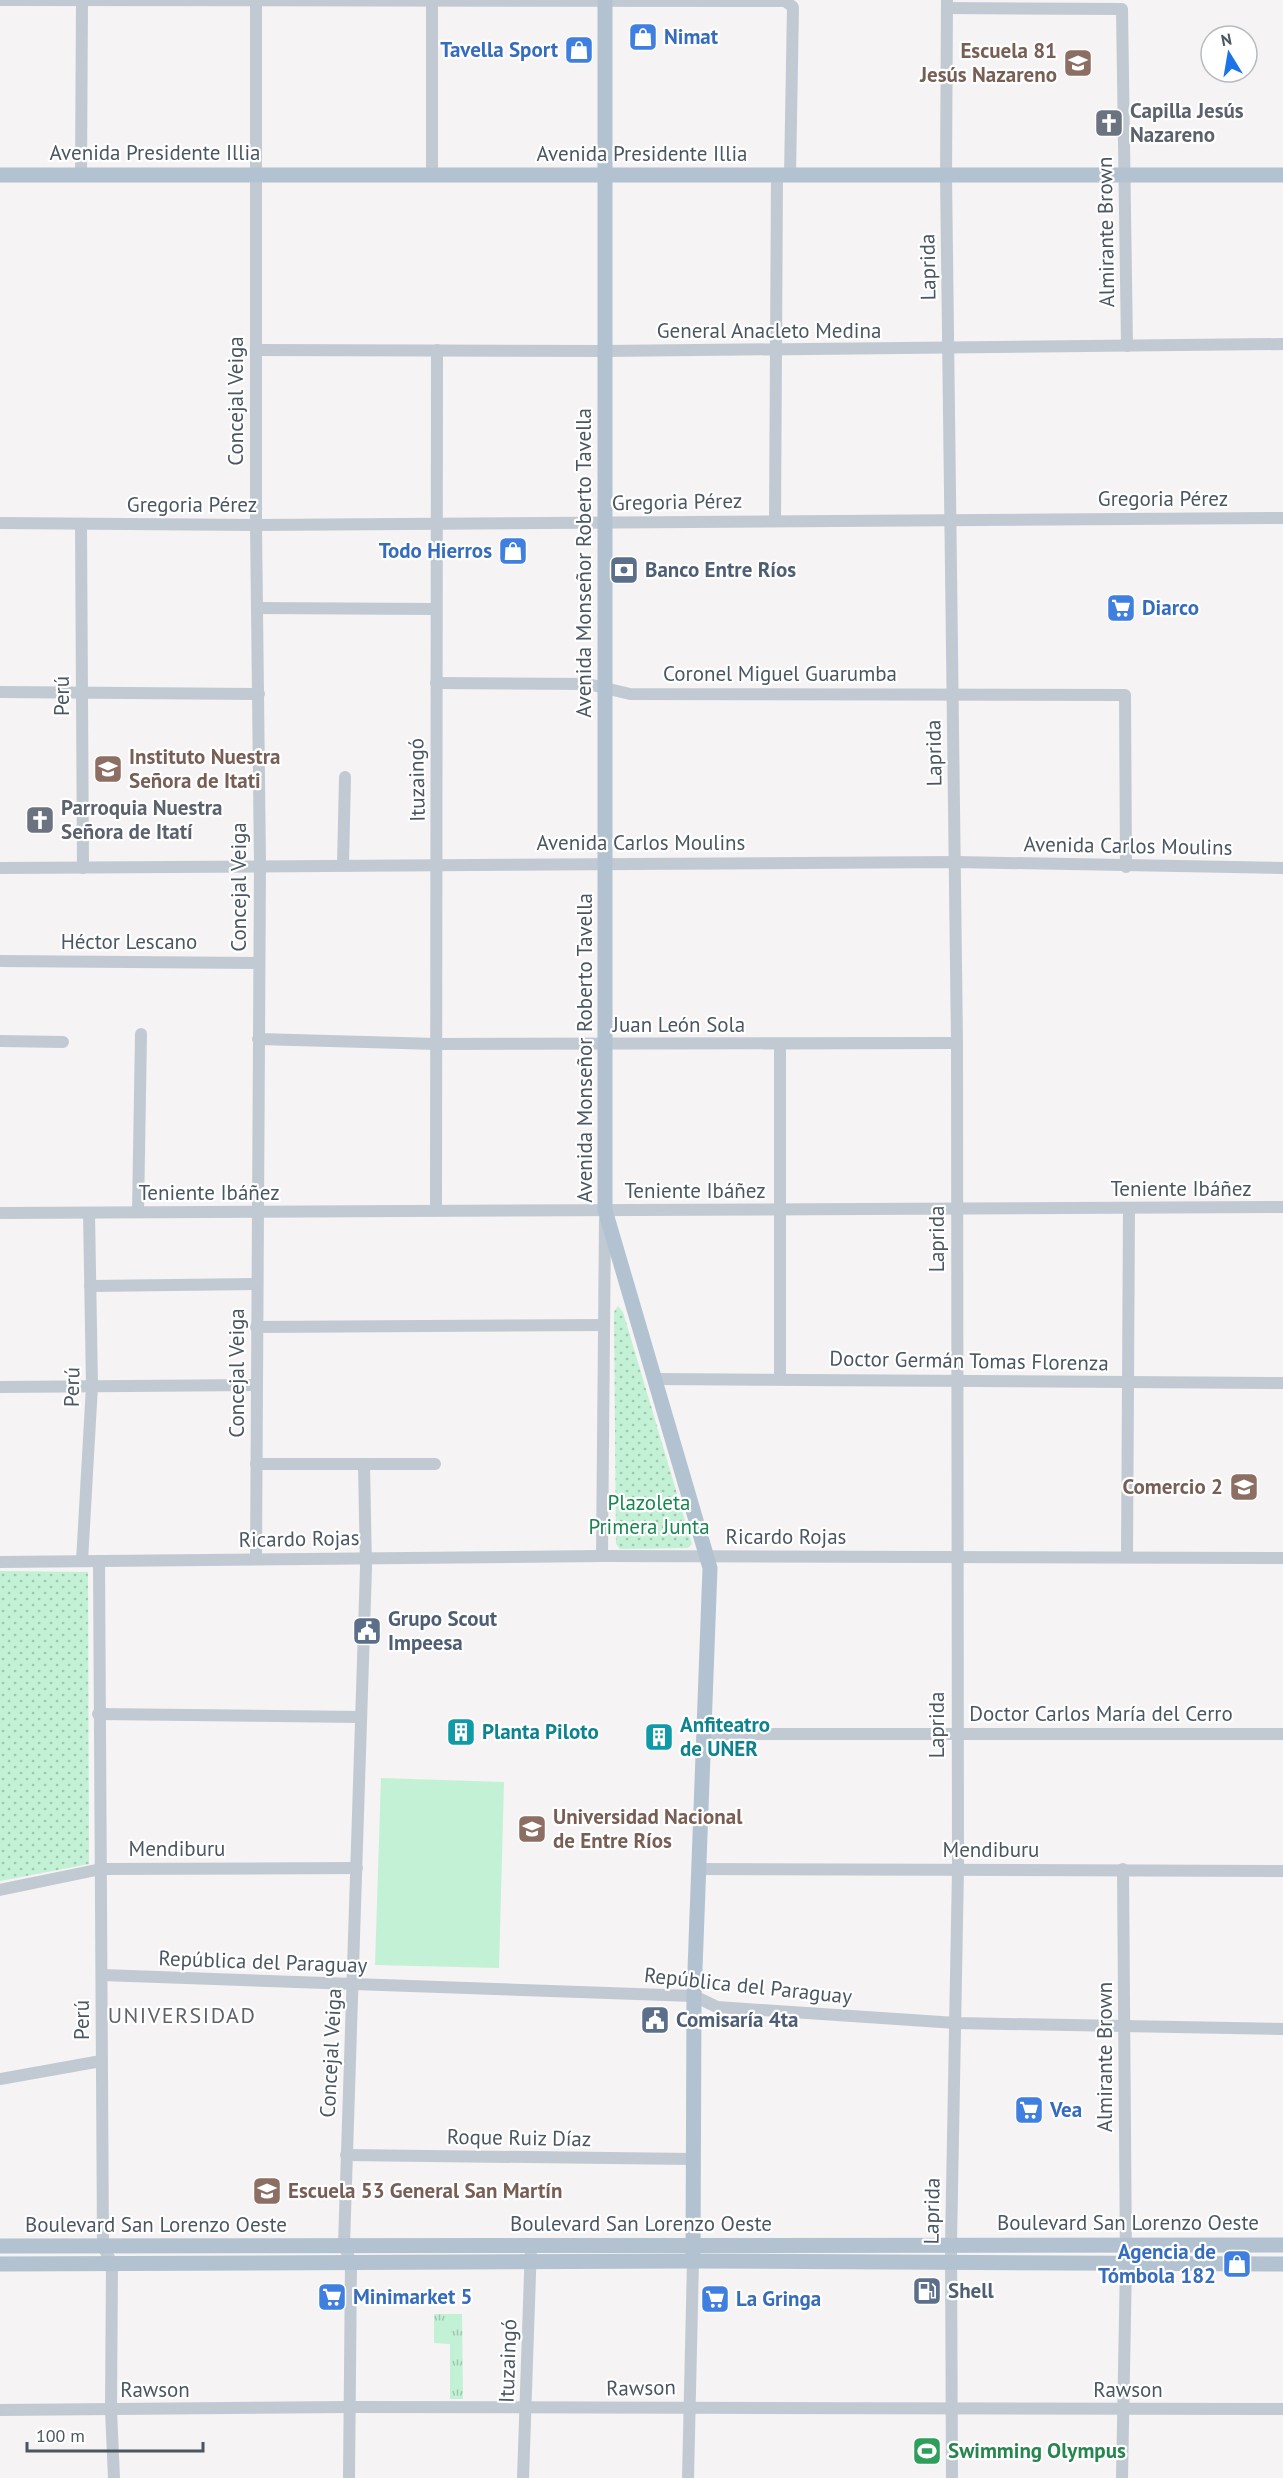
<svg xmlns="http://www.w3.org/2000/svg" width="1283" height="2478" font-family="'PT Sans',sans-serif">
<defs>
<pattern id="grass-tufts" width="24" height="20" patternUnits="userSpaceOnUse" patternTransform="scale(1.5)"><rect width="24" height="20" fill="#c3f1d5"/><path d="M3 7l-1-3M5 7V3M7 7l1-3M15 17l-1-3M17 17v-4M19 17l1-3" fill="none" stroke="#a0c6b0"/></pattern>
<pattern id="park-dots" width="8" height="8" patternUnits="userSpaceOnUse" patternTransform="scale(1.5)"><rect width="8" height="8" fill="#c3f1d5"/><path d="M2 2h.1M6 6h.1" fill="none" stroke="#a0c6b0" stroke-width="1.8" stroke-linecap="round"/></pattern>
</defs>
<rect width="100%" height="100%" fill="#f5f3f3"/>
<!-- grass -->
<path fill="url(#grass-tufts)" d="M434 2314H462L463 2399H450V2344L434 2343Z"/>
<!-- park -->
<g fill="url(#park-dots)">
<path d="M618 1306 623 1312 692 1544 688 1548 620 1549 616 1544 614 1312Z"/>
<path d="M0 1571 88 1572 89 1864 0 1881Z"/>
</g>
<!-- pitch -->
<path fill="#c3f1d5" d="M381 1778 504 1782 499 1968 375 1965Z"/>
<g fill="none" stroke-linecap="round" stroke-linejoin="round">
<!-- minor -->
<g stroke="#c1cad2" stroke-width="12">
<path d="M0 0 785 1 793 7 790 175"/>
<path d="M432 0V174"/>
<path d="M947 0 946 176 957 1043 958 1869 951 2244 952 2478"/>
<path d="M947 8 1122 9 1127 346"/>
<path d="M81 174 82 1"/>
<path d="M256 350 605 351 1283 344"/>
<path d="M775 521 777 175"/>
<path d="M0 523 256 525 1283 518"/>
<path d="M81 524 83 868"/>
<path d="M257 608 436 609"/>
<path d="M436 683 588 684 630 694 1125 695 1126 867"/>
<path d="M0 692 259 694"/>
<path d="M343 865 345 777"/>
<path d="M0 868 955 862 1283 868"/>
<path d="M0 961 258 963"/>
<path d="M258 1039 437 1044 957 1043"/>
<path d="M0 1041 63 1042"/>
<path d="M780 1044V1378"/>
<path d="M436 1210 437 350"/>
<path d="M138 1212 141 1034"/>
<path d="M0 1213 1283 1207"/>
<path d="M90 1286 256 1284"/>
<path d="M256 1327 603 1325"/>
<path d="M655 1379 1283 1383"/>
<path d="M0 1387 256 1385"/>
<path d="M256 1464H435"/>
<path d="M602 1556 605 1220"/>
<path d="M1127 1557 1129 1208"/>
<path d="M256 1559 260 865 256 525V0"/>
<path d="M82 1561 92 1386 89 1213"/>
<path d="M99 1561 103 2246 112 2264 111 2410 114 2478"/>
<path d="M0 1562 602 1556 1283 1558"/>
<path d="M98 1714 361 1717"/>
<path d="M703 1734H1283"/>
<path d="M698 1869 1283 1871"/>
<path d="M0 1890 101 1869 357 1868"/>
<path d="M102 1975 694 1996 717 2007 956 2023 1283 2029"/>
<path d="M0 2079 101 2061"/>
<path d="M346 2155 692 2159"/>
<path d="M0 2410 349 2407 1283 2409"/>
<path d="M349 2478 351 2263 344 2245 366 1568 364 1464"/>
<path d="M523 2478 531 2245"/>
<path d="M688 2478 693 2261"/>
<path d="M1122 2478 1126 2263 1123 1869"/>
</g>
<!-- major -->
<g stroke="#b3c2d1" stroke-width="15">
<path d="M605 0V1210L710 1568 694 1996 693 2261"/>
<path d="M0 175H1283"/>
<path d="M0 2246 1283 2245"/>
<path d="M0 2264 693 2261 1283 2264"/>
</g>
</g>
<!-- icons -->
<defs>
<g id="shop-square" transform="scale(1.5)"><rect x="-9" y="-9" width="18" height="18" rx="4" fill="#3f7fe0" stroke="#fff"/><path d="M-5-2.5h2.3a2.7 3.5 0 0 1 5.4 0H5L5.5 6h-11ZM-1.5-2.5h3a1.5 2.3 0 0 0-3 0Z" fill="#fff"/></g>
<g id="school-square" transform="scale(1.5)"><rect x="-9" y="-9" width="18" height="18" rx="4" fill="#8d6e63" stroke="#fff"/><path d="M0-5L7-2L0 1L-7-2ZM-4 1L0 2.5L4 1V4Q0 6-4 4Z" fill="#fff"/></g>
<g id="church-square" transform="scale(1.5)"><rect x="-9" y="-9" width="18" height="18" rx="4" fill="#6b7280" stroke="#fff"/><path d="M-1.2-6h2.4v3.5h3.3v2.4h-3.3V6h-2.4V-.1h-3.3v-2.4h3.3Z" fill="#fff"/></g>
<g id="bank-square" transform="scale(1.5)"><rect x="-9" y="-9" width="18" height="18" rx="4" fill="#5c6f8a" stroke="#fff"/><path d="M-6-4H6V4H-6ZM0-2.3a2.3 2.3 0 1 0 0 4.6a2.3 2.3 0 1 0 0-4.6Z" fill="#fff"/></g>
<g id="supermarket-square" transform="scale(1.5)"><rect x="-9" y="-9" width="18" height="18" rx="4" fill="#3f7fe0" stroke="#fff"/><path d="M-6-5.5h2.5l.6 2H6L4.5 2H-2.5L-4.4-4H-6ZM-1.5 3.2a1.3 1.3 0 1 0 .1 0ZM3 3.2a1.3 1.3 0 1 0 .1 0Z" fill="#fff"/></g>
<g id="civic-square" transform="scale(1.5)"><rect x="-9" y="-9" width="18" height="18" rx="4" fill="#5c6f8a" stroke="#fff"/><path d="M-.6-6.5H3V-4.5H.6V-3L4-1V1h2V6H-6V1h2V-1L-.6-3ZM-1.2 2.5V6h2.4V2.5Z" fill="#fff"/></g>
<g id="building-square" transform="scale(1.5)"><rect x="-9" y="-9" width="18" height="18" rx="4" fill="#0f9aa8" stroke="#fff"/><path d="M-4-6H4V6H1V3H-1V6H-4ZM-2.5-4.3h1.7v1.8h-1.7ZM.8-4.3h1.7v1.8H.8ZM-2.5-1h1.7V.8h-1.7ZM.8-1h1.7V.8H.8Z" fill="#fff"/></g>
<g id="university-square" transform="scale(1.5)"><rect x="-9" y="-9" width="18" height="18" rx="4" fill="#8d6e63" stroke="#fff"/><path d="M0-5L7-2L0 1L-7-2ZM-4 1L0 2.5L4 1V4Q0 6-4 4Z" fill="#fff"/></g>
<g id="fuel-square" transform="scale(1.5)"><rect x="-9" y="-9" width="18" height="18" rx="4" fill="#5c6f8a" stroke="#fff"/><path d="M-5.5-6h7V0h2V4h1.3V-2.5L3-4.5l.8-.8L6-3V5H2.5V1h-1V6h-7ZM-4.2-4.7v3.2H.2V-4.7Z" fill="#fff"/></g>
<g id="stadium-square" transform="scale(1.5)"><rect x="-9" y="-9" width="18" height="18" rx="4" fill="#2e9e5b" stroke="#fff"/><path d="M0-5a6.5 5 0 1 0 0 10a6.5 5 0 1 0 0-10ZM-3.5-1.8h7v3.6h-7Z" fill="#fff"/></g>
</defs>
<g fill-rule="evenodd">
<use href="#shop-square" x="643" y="37"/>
<use href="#shop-square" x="579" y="50"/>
<use href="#school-square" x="1078" y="63"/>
<use href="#church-square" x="1109" y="123"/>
<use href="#shop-square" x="513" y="551"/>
<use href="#bank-square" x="624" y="570"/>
<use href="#supermarket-square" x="1121" y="608"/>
<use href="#school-square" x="108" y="769"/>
<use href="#church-square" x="40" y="820"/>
<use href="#school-square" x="1244" y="1487"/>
<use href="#civic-square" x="367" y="1631"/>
<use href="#building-square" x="461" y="1732"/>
<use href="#building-square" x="659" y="1737"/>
<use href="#university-square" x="532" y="1829"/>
<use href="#civic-square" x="655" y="2020"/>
<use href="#supermarket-square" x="1029" y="2110"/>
<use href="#school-square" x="267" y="2191"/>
<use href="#shop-square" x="1237" y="2264"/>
<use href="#fuel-square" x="927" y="2291"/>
<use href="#supermarket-square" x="332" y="2297"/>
<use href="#supermarket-square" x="715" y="2299"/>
<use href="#stadium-square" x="927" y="2451"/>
</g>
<g text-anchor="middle" stroke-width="4.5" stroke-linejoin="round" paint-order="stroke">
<!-- shop labels -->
<g font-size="21" font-weight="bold" fill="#366cbe" stroke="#fff" text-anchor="start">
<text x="664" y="44">Nimat</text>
<text x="558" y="57" text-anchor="end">Tavella Sport</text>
<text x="492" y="558" text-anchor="end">Todo Hierros</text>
<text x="1142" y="615">Diarco</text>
<text x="1050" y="2117">Vea</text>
<text x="1216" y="2259" text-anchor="end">Agencia de<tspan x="1216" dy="24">Tómbola 182</tspan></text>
<text x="353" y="2304">Minimarket 5</text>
<text x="736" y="2306">La Gringa</text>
</g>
<!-- education labels -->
<g font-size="21" font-weight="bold" fill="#785e54" stroke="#fff" text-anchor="start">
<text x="1057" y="58" text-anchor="end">Escuela 81<tspan x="1057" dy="24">Jesús Nazareno</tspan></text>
<text x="129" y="764">Instituto Nuestra<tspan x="129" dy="24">Señora de Itati</tspan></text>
<text x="1223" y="1494" text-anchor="end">Comercio 2</text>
<text x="553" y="1824">Universidad Nacional<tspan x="553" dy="24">de Entre Ríos</tspan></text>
<text x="288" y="2198">Escuela 53 General San Martín</text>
</g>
<!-- worship labels -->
<g font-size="21" font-weight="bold" fill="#5b616d" stroke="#fff" text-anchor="start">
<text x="1130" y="118">Capilla Jesús<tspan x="1130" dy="24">Nazareno</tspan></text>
<text x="61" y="815">Parroquia Nuestra<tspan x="61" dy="24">Señora de Itatí</tspan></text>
</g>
<!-- street labels -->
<g font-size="21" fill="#4a5661" stroke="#fff">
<text x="155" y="160">Avenida Presidente Illia</text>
<text x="642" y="161">Avenida Presidente Illia</text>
<text transform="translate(1106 232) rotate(-91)" y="7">Almirante Brown</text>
<text transform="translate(928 267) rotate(-91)" y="7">Laprida</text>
<text x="769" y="338">General Anacleto Medina</text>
<text transform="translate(236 401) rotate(-90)" y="7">Concejal Veiga</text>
<text x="1163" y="506">Gregoria Pérez</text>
<text transform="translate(677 502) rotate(-1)" y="7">Gregoria Pérez</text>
<text x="192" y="512">Gregoria Pérez</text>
<text transform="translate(584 563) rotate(-90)" y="7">Avenida Monseñor Roberto Tavella</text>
<text x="780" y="681">Coronel Miguel Guarumba</text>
<text transform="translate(62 696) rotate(-90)" y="7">Perú</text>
<text transform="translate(934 753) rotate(-91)" y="7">Laprida</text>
<text transform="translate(417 780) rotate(-91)" y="7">Ituzaingó</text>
<text x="641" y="850">Avenida Carlos Moulins</text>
<text transform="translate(1128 846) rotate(1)" y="7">Avenida Carlos Moulins</text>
<text transform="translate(239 887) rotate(-90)" y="7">Concejal Veiga</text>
<text x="129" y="949">Héctor Lescano</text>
<text x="679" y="1032">Juan León Sola</text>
<text transform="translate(585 1048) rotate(-90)" y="7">Avenida Monseñor Roberto Tavella</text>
<text x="1181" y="1196">Teniente Ibáñez</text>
<text x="695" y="1198">Teniente Ibáñez</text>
<text x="209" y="1200">Teniente Ibáñez</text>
<text transform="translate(937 1239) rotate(-90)" y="7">Laprida</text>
<text transform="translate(969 1361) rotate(1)" y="7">Doctor Germán Tomas Florenza</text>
<text transform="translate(237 1373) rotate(-90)" y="7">Concejal Veiga</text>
<text transform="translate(72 1387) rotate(-89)" y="7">Perú</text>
<text x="786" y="1544">Ricardo Rojas</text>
<text transform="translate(299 1539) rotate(-1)" y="7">Ricardo Rojas</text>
<text x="1101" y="1721">Doctor Carlos María del Cerro</text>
<text transform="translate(937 1725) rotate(-90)" y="7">Laprida</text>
<text x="177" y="1856">Mendiburu</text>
<text x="991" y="1857">Mendiburu</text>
<text transform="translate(263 1962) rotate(2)" y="7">República del Paraguay</text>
<text transform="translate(748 1986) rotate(6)" y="7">República del Paraguay</text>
<text transform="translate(82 2020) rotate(-90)" y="7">Perú</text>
<text transform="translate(331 2053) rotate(-87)" y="7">Concejal Veiga</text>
<text transform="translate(1105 2057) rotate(-90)" y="7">Almirante Brown</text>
<text transform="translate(519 2138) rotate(1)" y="7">Roque Ruiz Díaz</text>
<text transform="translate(932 2211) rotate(-89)" y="7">Laprida</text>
<text x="1128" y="2230">Boulevard San Lorenzo Oeste</text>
<text x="641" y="2231">Boulevard San Lorenzo Oeste</text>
<text x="156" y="2232">Boulevard San Lorenzo Oeste</text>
<text transform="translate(508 2361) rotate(-88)" y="7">Ituzaingó</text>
<text transform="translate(641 2388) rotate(-1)" y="7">Rawson</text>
<text x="155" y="2397">Rawson</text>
<text x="1128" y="2397">Rawson</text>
</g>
<!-- service labels -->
<g font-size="21" font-weight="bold" fill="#4e5e75" stroke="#fff" text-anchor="start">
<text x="645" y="577">Banco Entre Ríos</text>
<text x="388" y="1626">Grupo Scout<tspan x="388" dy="24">Impeesa</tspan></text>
<text x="676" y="2027">Comisaría 4ta</text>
<text x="948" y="2298">Shell</text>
</g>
<!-- park labels -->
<g font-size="21" fill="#17864f" stroke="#fff">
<text x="649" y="1510">Plazoleta<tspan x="649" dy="24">Primera Junta</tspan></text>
</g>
<!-- culture labels -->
<g font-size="21" font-weight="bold" fill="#0d838f" stroke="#fff" text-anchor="start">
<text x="680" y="1732">Anfiteatro<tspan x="680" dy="24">de UNER</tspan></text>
<text x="482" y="1739">Planta Piloto</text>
</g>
<!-- leisure labels -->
<g font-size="21" font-weight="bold" fill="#27864d" stroke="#fff" text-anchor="start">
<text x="948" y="2458">Swimming Olympus</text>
</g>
<!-- neighbourhood labels -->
<g font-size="22" letter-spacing="1.5" fill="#5f6368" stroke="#fff">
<text x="182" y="2023">UNIVERSIDAD</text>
</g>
</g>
<!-- north arrow -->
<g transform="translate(1229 54) rotate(349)"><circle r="28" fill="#ffffff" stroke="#b7bbc0" stroke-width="1.5"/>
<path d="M0-4.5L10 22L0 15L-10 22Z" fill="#1a73e8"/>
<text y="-9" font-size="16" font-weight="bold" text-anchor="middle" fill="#4a5661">N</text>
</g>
<!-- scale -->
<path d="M27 2442v9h176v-9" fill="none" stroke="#4a5661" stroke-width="3"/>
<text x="36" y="2442" font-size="18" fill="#4a5661" stroke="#ffffff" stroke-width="4.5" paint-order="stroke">100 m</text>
</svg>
